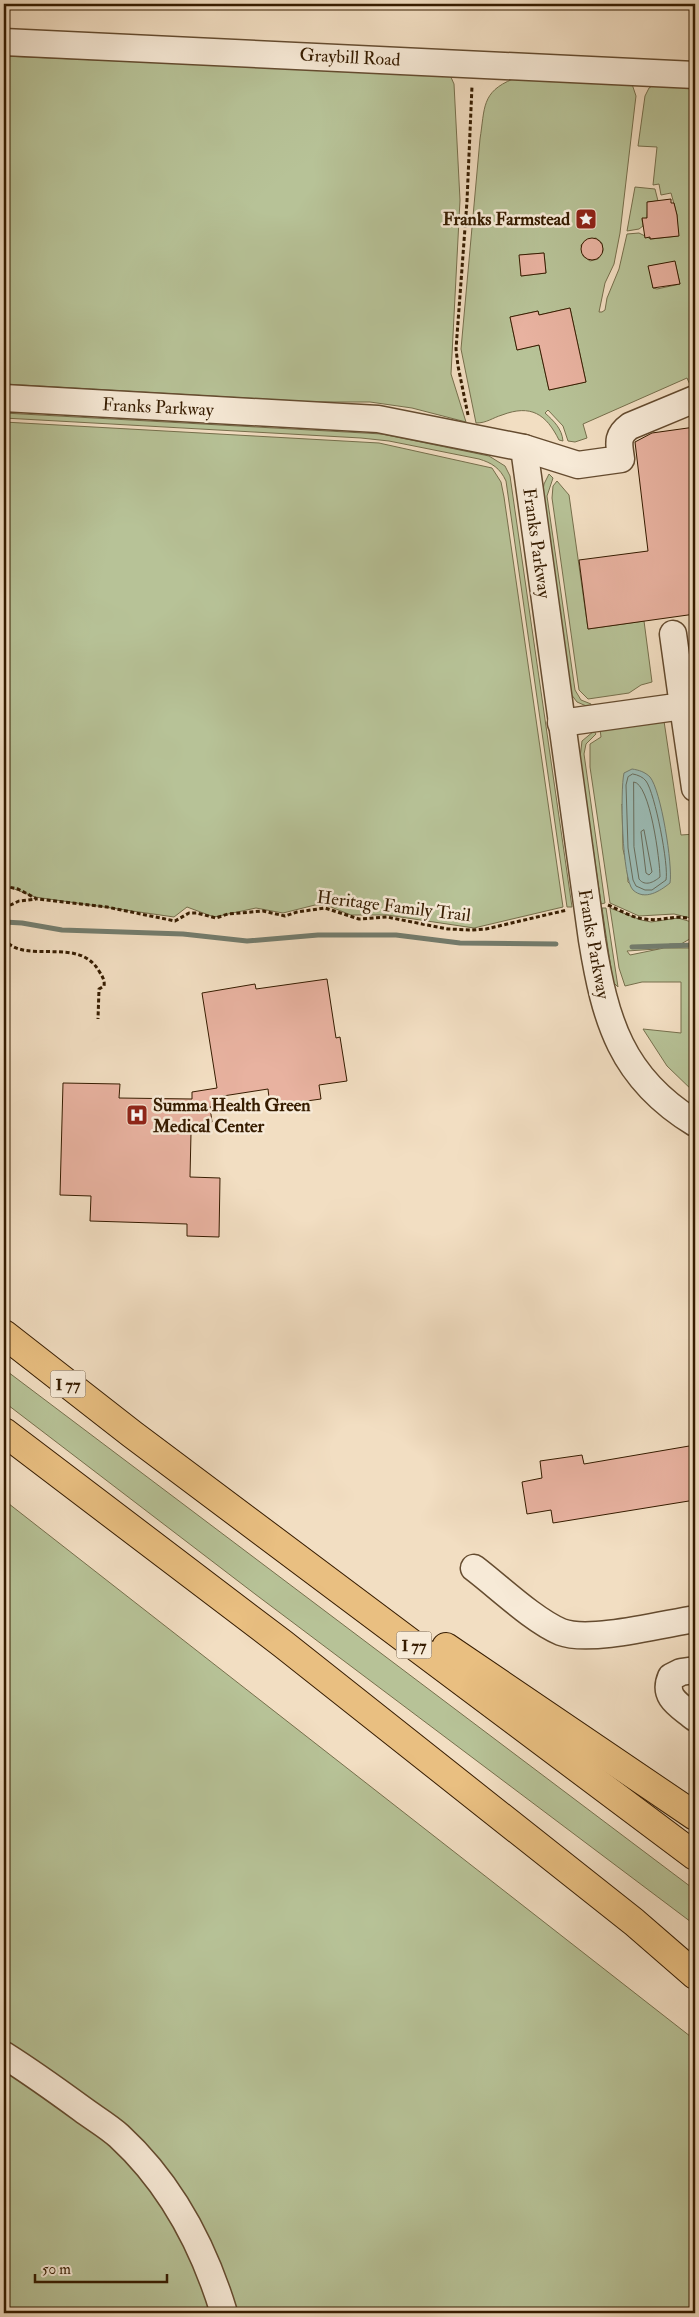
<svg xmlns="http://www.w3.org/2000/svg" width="699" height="2317" font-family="'IM FELL Double Pica',serif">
<rect width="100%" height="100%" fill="#f2dec2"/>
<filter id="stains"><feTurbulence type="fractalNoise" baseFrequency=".004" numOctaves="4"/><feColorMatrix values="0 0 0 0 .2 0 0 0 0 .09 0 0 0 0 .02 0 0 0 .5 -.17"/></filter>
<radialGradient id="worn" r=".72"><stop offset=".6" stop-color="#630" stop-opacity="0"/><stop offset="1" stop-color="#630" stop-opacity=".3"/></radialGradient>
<!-- green -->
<g fill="#b7c297" stroke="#766f4c" fill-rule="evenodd">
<path d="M4 56 450 75 454 84 460 200 451 374 466 422 412 408 370 402H314L4 384Z"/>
<path d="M513 79 632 84 636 96 635 104 620 233 614 264 605 283 599 312H602L605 310 607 298 619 269 627 234 639 233 651 239 678 236 677 215 671 193 661 195 659 184 653 185 657 147 638 146 645 96 649 88 654 85 695 87V389L691 387 687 378 583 424 587 438 575 442 568 441 563 426 548 410 545 413C554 421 562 429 563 441L559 440C546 414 531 404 502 415 492 418 487 423 476 423L461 349 480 139C485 108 481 92 513 79ZM596 238 602 243 603 251 598 259 590 261 583 256 581 245 586 240ZM544 253 546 273 521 276 520 255ZM675 262 680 284 657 289 653 288 649 266ZM570 308 586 382 549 390 539 345 517 350 510 317 538 311 539 315Z"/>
<path d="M635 187 655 189 658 201 648 202 647 218 642 219 643 226 639 229 627 231Z"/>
<path d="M4 413 382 434 489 456 505 466 510 476 572 907H567L506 481C500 468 492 463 479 459L389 441 361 438 4 418Z"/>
<path d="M4 422 379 443 492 468 501 482 504 497 563 907 474 928 387 915H351L326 905H315L283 913 256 908 214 917 187 907 174 917 35 897 4 885Z"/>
<path d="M549 474 553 478 547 496 575 690 581 700 591 704V708L577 702 571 694 542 497 544 484Z"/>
<path d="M557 481 569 495 588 629 644 621 652 682 641 685 629 693 588 699 579 690 552 498 553 486Z"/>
<path d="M664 721 681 835 695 834V919L674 914 639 916 610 903 590 767V744L601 737 600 729ZM622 804 643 895 628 882 627 867 623 849Z"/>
<path d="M594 731 596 734 586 744 584 754 605 903 601 904 580 758 582 741Z"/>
<path d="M602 908H606L618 987 613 982Z"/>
<path d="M610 908 641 920 651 922 678 918 695 923V936L681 944H670L657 949 627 951 630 955 664 948H695V1093L667 1066 643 1029 681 1033V982H642L625 986 619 968Z"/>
<path d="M4 1369 695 1890V1925L255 1594 4 1402Z"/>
<path d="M4 1500 695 2040V2313H4Z"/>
</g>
<!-- water -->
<path fill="#9bbcb6" stroke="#737c6d" d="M632 769C639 770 645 772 650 777 661 790 673 866 670 883 660 891 645 901 633 890 622 879 620 790 624 773Z"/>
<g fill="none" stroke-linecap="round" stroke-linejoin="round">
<!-- shore -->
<g stroke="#686c5b" stroke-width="1">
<path d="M633 774C638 775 643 777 646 781 655 793 669 866 666 880L652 890H645L636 886 633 880 628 848 626 785 628 777Z"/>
<path d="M634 782C650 783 660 861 660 877 654 882 645 887 639 879L634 847Z"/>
<path d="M644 830 652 872 649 875 646 873 641 832Z"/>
</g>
<!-- stream -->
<g stroke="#737c6d" stroke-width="5">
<path d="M4 922 22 923 62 930 183 934 247 941 318 935H396L460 943 556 944"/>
<path d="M632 947 695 945"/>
</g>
</g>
<!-- building -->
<g fill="#e8b2a0" stroke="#361c00">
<path d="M671 199V203H674L677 215 679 236 650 239V237L645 238 642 218H647V202Z"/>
<circle cx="592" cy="249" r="11"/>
<path d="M544 253 546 273 521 276 519 255Z"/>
<path d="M675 261 680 284 653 288 648 266Z"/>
<path d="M570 308 586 382 549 390 539 345 517 350 510 317 538 311 539 315Z"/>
<path d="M695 427V614L588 629 579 560 648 551 635 442 652 433Z"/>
<path d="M327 979 336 1038 340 1037 347 1081 319 1085 321 1099 270 1106 268 1089 223 1096 224 1104 210 1107 212 1122 200 1125V1133H191L190 1177 220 1178 219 1237 187 1236V1224L90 1221 91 1196 60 1195 63 1083 120 1084 119 1098 192 1099V1092L217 1088 202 993 255 984 256 989Z"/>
<path d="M695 1445V1500L553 1523 551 1510 527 1514 522 1482 542 1478 540 1461 582 1455 584 1464Z"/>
</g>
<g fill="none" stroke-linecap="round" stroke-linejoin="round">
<!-- minor casing -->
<g stroke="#654c30" stroke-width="29">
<g id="minor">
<path d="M4 42 695 75"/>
<path d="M4 398 378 419 524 448 592 940C605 1020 621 1078 695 1123"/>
<path d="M524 448 578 465 621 459C619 444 616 436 630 426L695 399"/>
<path d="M695 705 683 706 695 788"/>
<path d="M561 723 683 706 673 634"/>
<path d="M474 1568C499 1587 533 1620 561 1632 590 1643 663 1624 695 1619"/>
<path d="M695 1670 681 1672 671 1677C662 1698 681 1706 695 1718"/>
<path d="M4 2055C31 2072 56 2090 82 2109 94 2118 108 2126 119 2136 170 2183 204 2247 224 2313"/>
</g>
</g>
<!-- highway casing -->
<g stroke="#361c00" stroke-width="30">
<g id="highway">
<path d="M4 1334 132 1434 695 1856"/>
<path d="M4 1432 283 1644 634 1922 695 1975"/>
<path d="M446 1647 695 1816"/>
</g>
</g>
<!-- path -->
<g stroke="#361c00" stroke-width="3" stroke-dasharray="4 2.5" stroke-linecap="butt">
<path d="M468 415 458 366 456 349 467 201 472 86"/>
<path d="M4 886 18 889 37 899 107 907 175 921 189 913H197L216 918 228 914 263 911 285 916 297 912 325 908 359 919 387 917 448 929 472 930 486 929 567 910"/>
<path d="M608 905C620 910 632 918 645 919 665 922 673 913 695 920"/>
<path d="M4 908 19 901 36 899"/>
<path d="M4 939C25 966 78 935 99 971 102 976 105 980 104 986L99 989 98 1019"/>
</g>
<!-- minor -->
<use href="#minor" stroke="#f7ead7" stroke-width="26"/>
<!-- highway -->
<use href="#highway" stroke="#e9bf81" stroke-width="28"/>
</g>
<!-- icons -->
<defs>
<g id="sight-square" transform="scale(1.125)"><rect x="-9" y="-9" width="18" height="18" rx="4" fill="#8f2418" stroke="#f7ead7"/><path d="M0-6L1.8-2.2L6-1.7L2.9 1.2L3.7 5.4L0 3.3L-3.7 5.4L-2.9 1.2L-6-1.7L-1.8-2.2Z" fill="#fff"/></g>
<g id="hospital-square" transform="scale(1.125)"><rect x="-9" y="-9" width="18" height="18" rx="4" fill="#8f2418" stroke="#f7ead7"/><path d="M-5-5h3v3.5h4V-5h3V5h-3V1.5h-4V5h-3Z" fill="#fff"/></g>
</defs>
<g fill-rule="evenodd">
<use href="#sight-square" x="586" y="219"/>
<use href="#hospital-square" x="137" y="1115"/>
</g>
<g text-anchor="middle" stroke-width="5" stroke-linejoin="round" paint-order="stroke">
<!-- shield labels -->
<g fill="#f7ead7" stroke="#705a40" stroke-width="1">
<rect x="50.5" y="1370.5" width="35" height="27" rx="4"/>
<rect x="396.5" y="1631.5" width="35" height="27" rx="4"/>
</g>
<g font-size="16" font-weight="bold" fill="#361c00">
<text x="68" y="1390">I 77</text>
<text x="414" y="1651">I 77</text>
</g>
<!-- street labels -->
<g font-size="18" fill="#361c00" stroke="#f7ead7">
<text transform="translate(350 57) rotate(3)" y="6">Graybill Road</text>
<text transform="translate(158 407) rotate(3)" y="6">Franks Parkway</text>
<text transform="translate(537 543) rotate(82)" y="6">Franks Parkway</text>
<text transform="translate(394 906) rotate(7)" y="6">Heritage Family Trail</text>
<text transform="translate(594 944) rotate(80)" y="6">Franks Parkway</text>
</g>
<!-- poi labels -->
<g font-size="18" font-weight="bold" fill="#361c00" stroke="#f7ead7" text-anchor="end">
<text x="570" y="225">Franks Farmstead</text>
<text x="153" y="1111" text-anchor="start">Summa Health Green<tspan x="153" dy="21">Medical Center</tspan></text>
</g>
</g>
<!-- margin -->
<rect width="699" height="2317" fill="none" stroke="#f2dec2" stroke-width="20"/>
<rect x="5" y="5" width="689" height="2307" fill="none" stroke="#361c00" stroke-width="2.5"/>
<rect x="10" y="10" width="679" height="2297" fill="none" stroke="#361c00"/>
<!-- scale -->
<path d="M35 2274v8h132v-8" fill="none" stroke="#361c00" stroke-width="2.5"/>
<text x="42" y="2274" font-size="15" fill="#361c00" stroke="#f7ead7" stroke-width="4" paint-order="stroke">50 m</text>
<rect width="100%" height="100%" filter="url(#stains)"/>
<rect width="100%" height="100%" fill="url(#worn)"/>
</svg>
